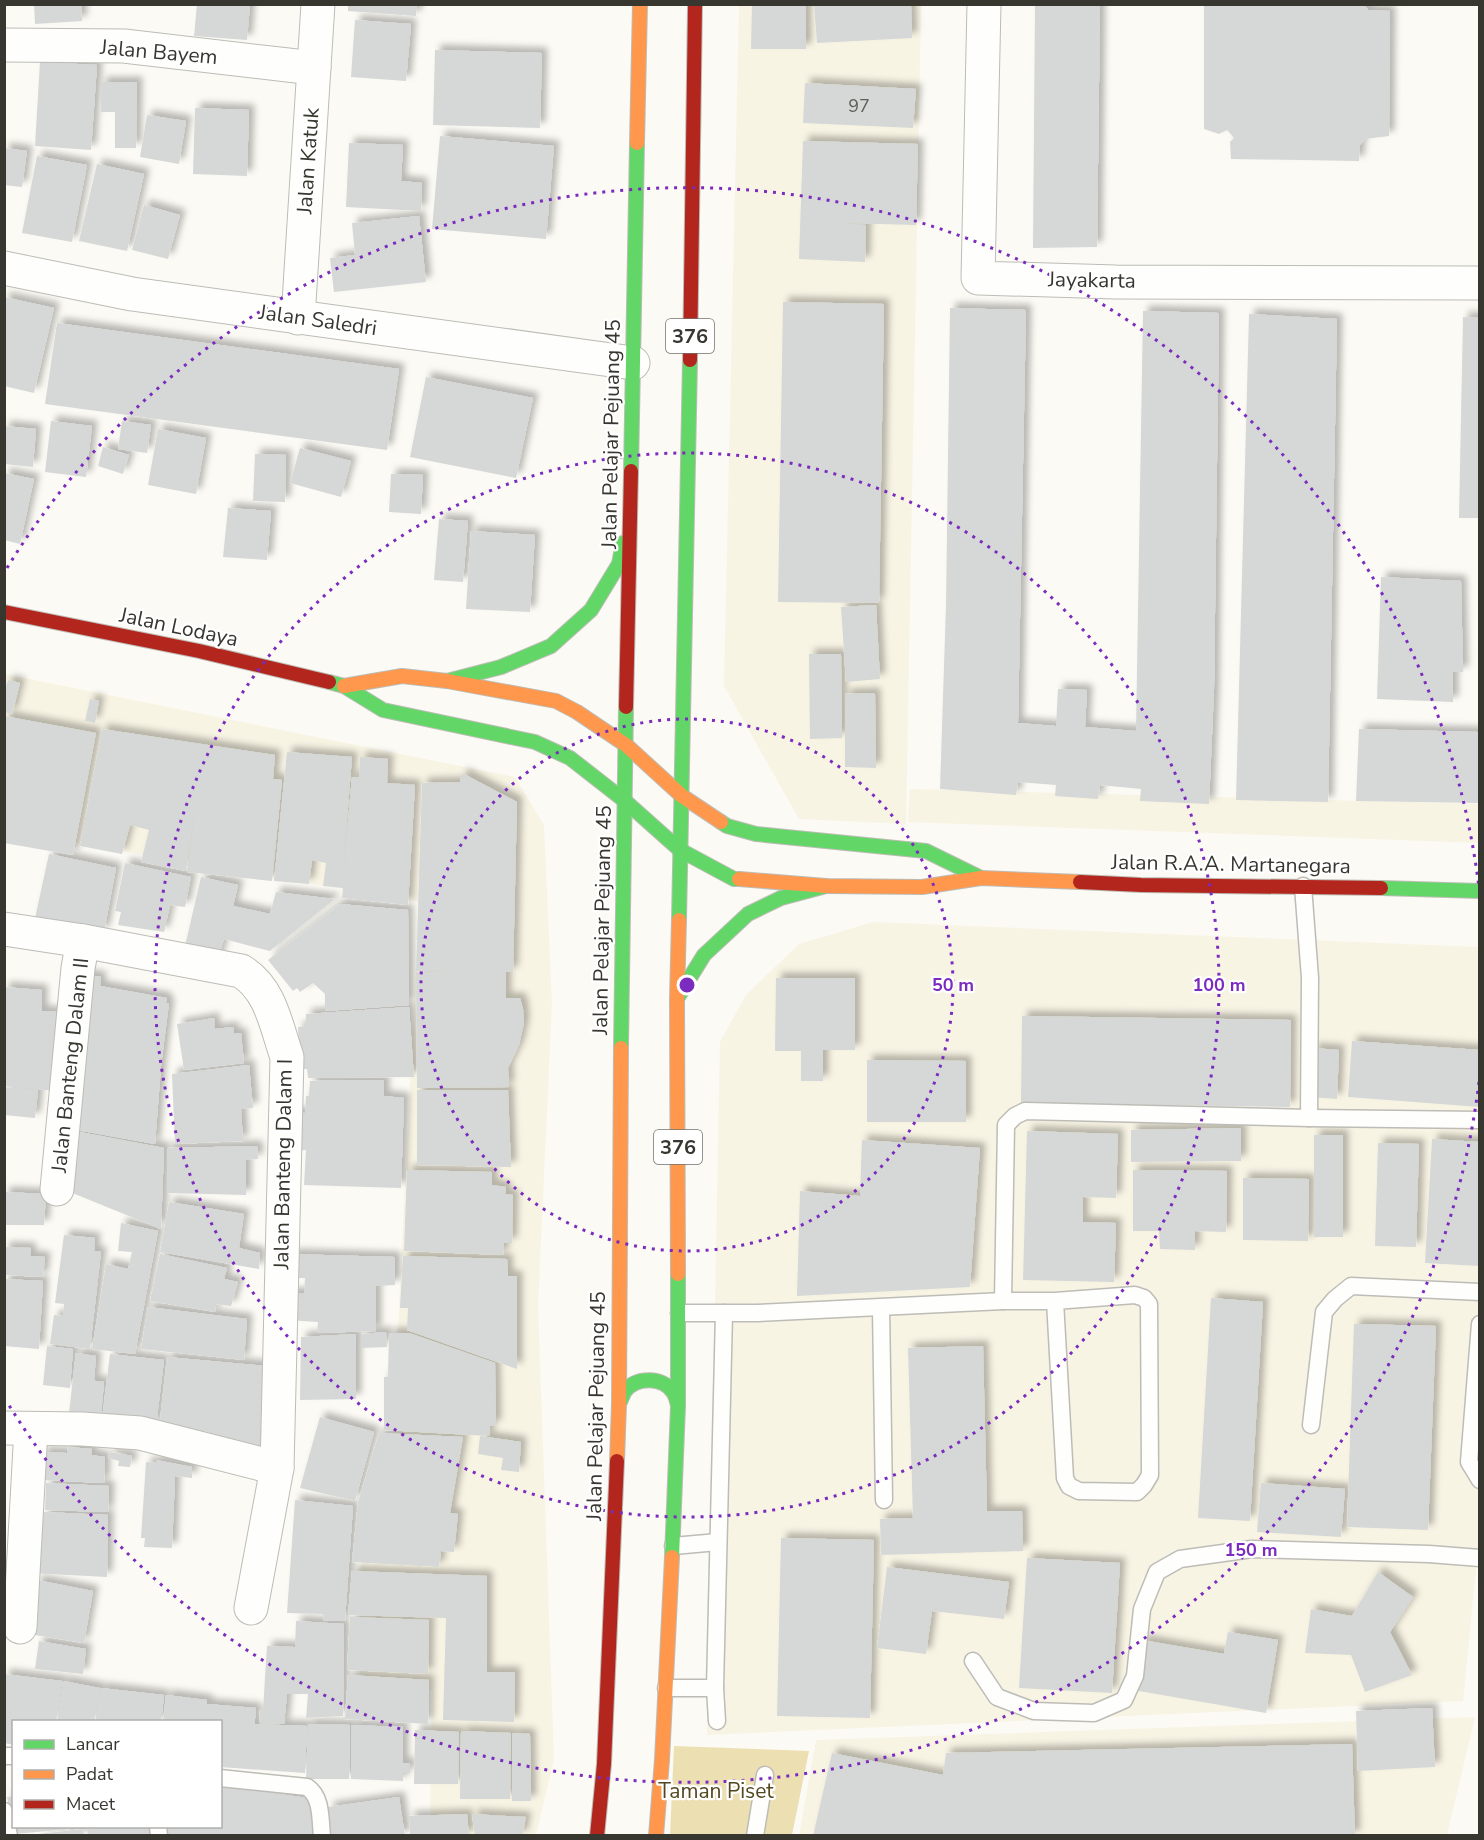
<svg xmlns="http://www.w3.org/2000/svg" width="1484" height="1840" font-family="'Nunito Sans',sans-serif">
<defs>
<filter id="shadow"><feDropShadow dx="5.5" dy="-5.5" stdDeviation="3" flood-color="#0004"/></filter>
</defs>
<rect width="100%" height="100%" fill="#fbfaf4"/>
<!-- built -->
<g fill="#f8f4e4">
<path d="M739 5H921L906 824 799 819 724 686Z"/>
<path d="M4 674 515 777 544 825 552 1003 538 1306 554 1759 536 1835H430L432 1690 360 1681 359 1568 389 1513 419 902 5 831Z"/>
<path d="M910 789 1479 804 1480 843 908 822Z"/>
<path d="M873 922 1479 947 1480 1529 1463 1701 707 1735 720 1042 746 995 799 944Z"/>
<path d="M1475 1717 1447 1835 799 1836 816 1740Z"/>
</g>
<!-- green -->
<path fill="#ece0b3" d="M674 1746 809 1751 792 1835 670 1836Z"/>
<!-- building -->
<g fill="#d6d8d7" filter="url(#shadow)">
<path d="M34 4H81L82 21 35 24Z"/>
<path d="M197 4H250L247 40 194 36Z"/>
<path d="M348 4H417L416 16 348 11Z"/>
<path d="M752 4H806V49H751Z"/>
<path d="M814 4H911L912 38 817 43Z"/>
<path d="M1035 4H1100L1097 247 1033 248Z"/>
<path d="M1228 4H1364L1368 10 1390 11 1389 136 1365 139 1360 145 1359 161 1231 159 1230 142 1234 138 1227 130 1219 134 1204 129V5Z"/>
<path d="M355 20 411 24 406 81 351 77Z"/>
<path d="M435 50 542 53 540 128 433 125Z"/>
<path d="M40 62 97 65 91 150 35 146Z"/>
<path d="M101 82H137L136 148H115V112H101Z"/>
<path d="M805 83 916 89 913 128 803 123Z"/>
<path d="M195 108 249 110 247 176 193 174Z"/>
<path d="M147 115 186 121 179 164 140 157Z"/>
<path d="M440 136 554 146 546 239 432 229Z"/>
<path d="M803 141 918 144 916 225 840 223 866 225 865 262 799 259Z"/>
<path d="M349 143 403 145 401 181 422 183 421 211 346 207Z"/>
<path d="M4 148 27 151 22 187 4 185Z"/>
<path d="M37 156 87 165 72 242 22 233Z"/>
<path d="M97 164 144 174 127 251 79 241Z"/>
<path d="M144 205 180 215 168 259 132 250Z"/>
<path d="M419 216 426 282 334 292 330 258 355 255 352 223Z"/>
<path d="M4 297 54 308 34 393 4 386Z"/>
<path d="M783 302 884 304 879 603 778 602Z"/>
<path d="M950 308 1026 310 1018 723 1056 726 1058 689 1087 690 1085 727 1136 731 1143 311 1219 313 1214 690 1209 804 1140 801 1141 789 1100 785 1098 799 1055 796 1056 785 1018 782 1016 795 940 789 946 605Z"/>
<path d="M1249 314 1337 319 1328 802 1236 800Z"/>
<path d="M1463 317 1480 318V518H1459Z"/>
<path d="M57 323 399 369 387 450 45 404Z"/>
<path d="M426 377 533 398 516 478 410 457Z"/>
<path d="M51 421 92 426 86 477 45 472Z"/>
<path d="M122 421 151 425 147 453 118 449Z"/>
<path d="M4 426 36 429 33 467 4 464Z"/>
<path d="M158 429 206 438 196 494 148 485Z"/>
<path d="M103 447 129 455 123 474 98 466Z"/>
<path d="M300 448 351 461 341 497 290 483Z"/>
<path d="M255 454 286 455 285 502 253 501Z"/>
<path d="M4 473 34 479 20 544 4 540Z"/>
<path d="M391 474 423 475 421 514 389 512Z"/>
<path d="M228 508 271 511 267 560 223 557Z"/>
<path d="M439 519 468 521 463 582 434 580Z"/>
<path d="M471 531 535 535 530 612 466 609Z"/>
<path d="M1381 577 1461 581 1463 672H1453V702L1377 699Z"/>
<path d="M876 605 880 679 846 682 841 607Z"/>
<path d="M809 654H841L842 738 810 739Z"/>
<path d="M8 680 20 683 12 714 4 712V693Z"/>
<path d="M875 693 876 768 845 767V694Z"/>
<path d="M90 699 99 701 95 723 85 721Z"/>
<path d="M4 716 96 733 73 855 4 843Z"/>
<path d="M102 729 275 755 273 779 282 780 272 881 187 872 197 797 186 871 141 862 149 830 130 825 122 854 80 846Z"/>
<path d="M1359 729 1478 732V803L1356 801Z"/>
<path d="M287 752 352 757 342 884 352 777H359L360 757 388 759 387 783 415 785 408 905 342 898 343 888 323 886 326 863 312 860 309 884 274 881Z"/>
<path d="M462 773 517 802 513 972H506V998H520L523 1009 524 1023 519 1045 508 1068 509 1087 417 1088 416 972H458L416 971 422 783 460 782Z"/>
<path d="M49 854 116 868 104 932 35 918Z"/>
<path d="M125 863 191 877 185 907 170 905 164 932 118 925 121 912 115 911Z"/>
<path d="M201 877 238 885 233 906 270 914 276 892 335 899 270 951 224 939 216 965 183 955Z"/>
<path d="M340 904 408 910 409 1005 325 1011V994L313 983 300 992 297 988 293 991 268 960Z"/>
<path d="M83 974 101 977 100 986 167 998 166 1003H169L161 1066 155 1144 66 1128Z"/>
<path d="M776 978H855V1050H823V1081H801V1051H775Z"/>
<path d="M4 987 42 990V1011L59 1012 55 1091 4 1086Z"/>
<path d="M409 1007 414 1077 308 1078 307 1069H300L298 1027 306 1026V1014Z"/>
<path d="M1022 1016 1291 1020 1290 1107 1021 1103Z"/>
<path d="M214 1018 215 1029 233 1027 234 1034 241 1033 244 1063 184 1070 177 1024Z"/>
<path d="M1352 1041 1480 1050V1107L1348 1097Z"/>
<path d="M1313 1048 1339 1050 1337 1099 1310 1097Z"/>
<path d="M867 1060 966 1061V1122H867Z"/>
<path d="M249 1065 253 1108 241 1109 243 1141 175 1144 172 1074Z"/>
<path d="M384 1080V1096L404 1098 401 1188 304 1185 306 1150 290 1151 291 1112 305 1113 306 1096H309L310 1081Z"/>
<path d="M4 1087 38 1090 35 1118 4 1115Z"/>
<path d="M417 1090H508L511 1167 417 1165Z"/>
<path d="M1241 1128V1161L1131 1162V1130Z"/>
<path d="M74 1131 164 1148 161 1229 60 1188Z"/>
<path d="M1027 1131 1118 1134 1116 1198 1083 1197V1222L1116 1223 1114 1282 1023 1280Z"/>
<rect x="1314" y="1135" width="29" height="102"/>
<path d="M1432 1139 1480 1142V1266L1425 1263Z"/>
<path d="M862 1140 980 1148 970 1287 797 1296 800 1191 860 1196Z"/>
<path d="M1378 1143 1419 1144 1416 1247 1375 1246Z"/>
<path d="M257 1146 258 1159 246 1160V1195L167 1193V1148Z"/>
<path d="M407 1170 492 1172V1185L506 1187 505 1194 513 1195 512 1243H504L503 1255 404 1251Z"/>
<path d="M1133 1170 1227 1171 1226 1232 1195 1231V1250L1160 1249 1159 1231H1133Z"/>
<path d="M1243 1178 1309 1179 1308 1241 1243 1240Z"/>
<path d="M4 1192 46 1194 44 1225H4Z"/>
<path d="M169 1202 244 1214 239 1248 260 1253 259 1269 160 1252Z"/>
<path d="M121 1223 158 1231 135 1354 92 1349 106 1264 128 1269 132 1252 118 1251Z"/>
<path d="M64 1235 95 1238 94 1251 101 1252 90 1349 50 1344 54 1315 63 1316 64 1304 55 1303Z"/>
<path d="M4 1247 31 1248 30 1256 45 1257 43 1277 4 1275Z"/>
<path d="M160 1254 227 1268 224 1279 238 1282 231 1306 216 1304 215 1312 150 1301Z"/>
<path d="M290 1254 395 1257V1285L376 1286V1331L317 1333 318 1322 287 1320 288 1293H304L305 1278H288Z"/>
<path d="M403 1256 507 1259 508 1276H517V1369L407 1330 408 1308H400Z"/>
<path d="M4 1279 43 1281 39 1349 4 1346Z"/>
<path d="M1211 1298 1263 1302 1250 1521 1198 1518Z"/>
<path d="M148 1307 247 1319 244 1360 141 1349Z"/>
<path d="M1354 1324 1436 1326 1428 1530 1347 1527Z"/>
<path d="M386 1332 387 1347 361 1348V1334Z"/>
<path d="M389 1333H409L495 1363 496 1425 490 1426 489 1436 384 1430V1377H388Z"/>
<path d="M356 1334V1399L300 1400 301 1337Z"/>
<path d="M47 1346 73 1349 70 1388 43 1385Z"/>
<path d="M983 1346 987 1511H1022L1023 1551 881 1555 880 1519 913 1518 908 1348Z"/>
<path d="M76 1353 96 1356 94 1380 73 1378Z"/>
<path d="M110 1354 164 1360 156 1426 102 1419Z"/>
<path d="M167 1357 267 1366 259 1460 207 1447 209 1432 159 1429Z"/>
<path d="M73 1378 104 1382 100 1425 68 1422Z"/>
<path d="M320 1417 374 1432 355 1501 300 1488Z"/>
<path d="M379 1433 463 1437 450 1513 458 1514 454 1552 441 1551 439 1567 352 1562 358 1502Z"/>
<path d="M480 1436 521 1442 519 1472 501 1470 503 1458 478 1454Z"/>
<path d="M68 1447 92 1449 91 1455 105 1457 104 1483 40 1480 42 1452 67 1453Z"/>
<path d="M110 1452 132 1456 130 1467 118 1466 119 1461 108 1458Z"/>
<path d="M156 1460 192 1467V1478L175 1476 172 1548 144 1547 145 1538H141L146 1462 156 1463Z"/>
<path d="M46 1483 109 1486 108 1512 45 1510Z"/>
<path d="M1261 1483 1345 1489 1341 1537 1257 1532Z"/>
<path d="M295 1500 353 1506 345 1621H324L323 1614 287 1613Z"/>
<path d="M44 1512 108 1515 107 1577 29 1573 41 1537Z"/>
<path d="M781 1538 874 1540 870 1718 777 1716Z"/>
<path d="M1027 1558 1120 1563 1112 1693 1019 1688Z"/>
<path d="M887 1567 1009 1582 1004 1619 932 1611 926 1654 877 1648Z"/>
<path d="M352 1571 487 1576V1672H515L514 1722 443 1720 446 1618 348 1615Z"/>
<path d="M1378 1572 1413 1597 1390 1632 1412 1675 1365 1692 1351 1655 1305 1653 1311 1609 1352 1616Z"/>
<path d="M37 1580 93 1591 84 1643 35 1635 38 1619 30 1617Z"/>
<path d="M350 1617 429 1620 428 1674 347 1670Z"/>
<path d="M296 1621 344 1624 343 1716 306 1718 308 1694H287L284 1724 259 1723 260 1710H263L267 1646 295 1647Z"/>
<path d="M1228 1632 1278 1640 1266 1713 1133 1690 1142 1640 1224 1654Z"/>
<path d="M39 1641 86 1649 83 1674 35 1669Z"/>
<path d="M4 1674 62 1681 56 1722H14V1745L4 1743Z"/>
<path d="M348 1675 429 1680 428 1724 345 1719Z"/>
<path d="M63 1681 100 1688 94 1722H57Z"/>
<path d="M101 1688 164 1695 161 1722H95Z"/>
<path d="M166 1695 207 1700V1704L256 1708 253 1742 255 1724 307 1726 305 1773 220 1767V1722H163Z"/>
<path d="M1432 1708 1435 1767 1358 1771 1356 1711Z"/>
<path d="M308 1724 350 1725 349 1779H306Z"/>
<path d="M351 1725 403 1727V1763H410V1773H403V1781L351 1779Z"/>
<path d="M415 1730 459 1732 458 1784H414Z"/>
<path d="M461 1731 511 1733 510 1799H460Z"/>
<path d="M512 1733 530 1734 531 1801H512Z"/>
<path d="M1352 1744 1355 1836H813L832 1753 943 1775 946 1753Z"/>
<path d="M220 1785 314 1799 315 1836H167L166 1826H220Z"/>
<path d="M14 1796V1824H12L7 1797Z"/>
<path d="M399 1797 405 1836H329L327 1820 330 1819 328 1807Z"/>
<path d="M467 1814 469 1836H410L409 1816Z"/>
<path d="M472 1814 526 1817 522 1836H475Z"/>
<path d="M13 1826H81V1828L14 1834Z"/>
<path d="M106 1826H153L154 1836H88L87 1829Z"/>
<path d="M83 1829 84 1836H38V1834Z"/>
</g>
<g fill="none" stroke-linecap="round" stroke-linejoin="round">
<!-- lane casing -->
<g stroke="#bdbcb6" stroke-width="19">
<g id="lane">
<path d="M1303 886 1310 978 1309 1118"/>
<path d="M1003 1301H1055L1135 1295 1144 1298 1149 1304 1150 1475 1144 1485 1137 1492 1079 1491 1069 1486 1065 1478 1055 1301"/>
<path d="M881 1308 884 1500"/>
<path d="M679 1313H757L1003 1301 1006 1125 1015 1116 1025 1111 1309 1118 1480 1120"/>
<path d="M1480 1324 1469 1462 1480 1480"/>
<path d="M1311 1425 1324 1312 1335 1299 1351 1286 1480 1292"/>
<path d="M673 1546 718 1542"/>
<path d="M973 1661 997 1697 1034 1711 1094 1713 1124 1700 1135 1676 1142 1609 1157 1572 1180 1559 1252 1549 1429 1554 1480 1558"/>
<path d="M666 1688H715"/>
<path d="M717 1721 715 1688 724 1313"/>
<path d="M4 1756H14"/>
<path d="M220 1778 307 1787C322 1797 320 1818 322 1836"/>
<path d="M4 1811 9 1836"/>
<path d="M158 1826 159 1836"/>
<path d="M755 1836 765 1775"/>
</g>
</g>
<!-- street casing -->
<g stroke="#bdbcb6" stroke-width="35">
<g id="street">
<path d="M984 4 978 278 1116 282 1480 283"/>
<path d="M4 45 124 46 314 68"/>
<path d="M4 268 132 294 633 363"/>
<path d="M298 318 318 4"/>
<path d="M4 929 83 941 241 971C271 989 276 1026 287 1057L277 1468 251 1608"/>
<path d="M57 1189 78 968 83 941"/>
<path d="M4 1428 82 1429 140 1433 277 1468"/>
<path d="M20 1627 31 1429"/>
</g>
</g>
<!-- fast casing -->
<g stroke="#bdbcb6" stroke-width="16">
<g id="fast">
<path d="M631 471 637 143"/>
<path d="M447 681 501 667 551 646 591 610 619 564 623 543"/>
<path d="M329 682 344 686 383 710 535 742 570 758 625 801 680 850 734 879H739"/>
<path d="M721 822 727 826 756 834 926 851 981 878"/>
<path d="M1381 888 1480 891"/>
<path d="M679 920 690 360"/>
<path d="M678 997 704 955 748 914 781 898 826 886"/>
<path d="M621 1048 626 707"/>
<path d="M619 1404C621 1400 623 1394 625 1391 637 1376 663 1377 673 1392 676 1396 677 1401 678 1406"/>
<path d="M672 1557 678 1406V1274"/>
</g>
</g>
<!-- slow casing -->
<g stroke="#bdbcb6" stroke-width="16">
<g id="slow">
<path d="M637 143 640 4"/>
<path d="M344 686 402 676 447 681 556 701 577 712 626 745 682 796 721 822"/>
<path d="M739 879 826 886 922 887 981 878 1080 882"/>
<path d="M678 1274 677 998 679 920"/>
<path d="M617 1461 619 1404 621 1048"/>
<path d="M656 1836 662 1760 672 1557"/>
</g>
</g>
<!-- jam casing -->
<g stroke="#bdbcb6" stroke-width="16">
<g id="jam">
<path d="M690 360 695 4"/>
<path d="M4 612 199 651 329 682"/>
<path d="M626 707 631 471"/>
<path d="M1080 882 1141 885 1381 888"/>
<path d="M597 1836 604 1764 617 1461"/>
</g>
</g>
<!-- lane -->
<use href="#lane" stroke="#fefefd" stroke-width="16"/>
<!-- street -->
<use href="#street" stroke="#fefefd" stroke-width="33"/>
<!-- fast -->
<use href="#fast" stroke="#63d668" stroke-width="14"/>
<!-- slow -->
<use href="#slow" stroke="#ff974d" stroke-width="14"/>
<!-- jam -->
<use href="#jam" stroke="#b3261e" stroke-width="14"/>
</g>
<!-- distance rings -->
<g fill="none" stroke="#7b2cbf" stroke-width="3" stroke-dasharray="3 6">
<circle cx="687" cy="985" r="266"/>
<circle cx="687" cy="985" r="532"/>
<path d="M1479 1082A798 798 0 0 1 7 1402M7 568A798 798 0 0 1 1479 888"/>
</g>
<g text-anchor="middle" stroke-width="4.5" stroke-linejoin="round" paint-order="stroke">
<!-- number labels -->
<g font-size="18" fill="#5f5e59">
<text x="859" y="112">97</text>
</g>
<!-- shield labels -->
<g fill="#fff" stroke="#73726d" stroke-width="1.5">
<rect x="666" y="319" width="48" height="34" rx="4.5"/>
<rect x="654" y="1130" width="48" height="34" rx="4.5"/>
</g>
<g font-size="20" font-weight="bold" fill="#37362f">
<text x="690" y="343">376</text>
<text x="678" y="1154">376</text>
</g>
<!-- street labels -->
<g font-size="21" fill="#37362f" stroke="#fff">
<text transform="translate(159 52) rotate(5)" y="7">Jalan Bayem</text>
<text transform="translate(308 161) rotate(-86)" y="7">Jalan Katuk</text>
<text transform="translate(1092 280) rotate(1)" y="7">Jayakarta</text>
<text transform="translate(318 320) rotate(8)" y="7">Jalan Saledri</text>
<text transform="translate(611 434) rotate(-89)" y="7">Jalan Pelajar Pejuang 45</text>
<text transform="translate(179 627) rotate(12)" y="7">Jalan Lodaya</text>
<text transform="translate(1231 864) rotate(1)" y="7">Jalan R.A.A. Martanegara</text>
<text transform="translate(602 920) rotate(-89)" y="7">Jalan Pelajar Pejuang 45</text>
<text transform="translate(70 1065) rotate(-84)" y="7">Jalan Banteng Dalam II</text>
<text transform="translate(283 1164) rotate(-89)" y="7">Jalan Banteng Dalam I</text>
<text transform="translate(596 1406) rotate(-89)" y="7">Jalan Pelajar Pejuang 45</text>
</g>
<!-- park labels -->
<g font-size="21" fill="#52471e" stroke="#fff">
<text x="716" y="1798">Taman Piset</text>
</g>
</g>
<circle cx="687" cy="985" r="9" fill="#7b2cbf" stroke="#fff" stroke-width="3"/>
<g font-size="18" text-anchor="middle" font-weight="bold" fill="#7b2cbf" stroke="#fff" stroke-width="4.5" stroke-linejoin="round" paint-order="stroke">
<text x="953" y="991">50 m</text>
<text x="1219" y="991">100 m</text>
<text x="1251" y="1556">150 m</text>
</g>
<!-- border -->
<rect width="1484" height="1840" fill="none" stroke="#37362f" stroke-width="12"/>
<!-- legend -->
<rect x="12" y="1720" width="210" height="108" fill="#ffffff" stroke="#afafac" stroke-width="1.5"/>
<rect x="24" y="1740" width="30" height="9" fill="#63d668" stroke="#afafac" stroke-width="1.5"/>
<text x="66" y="1750" font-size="18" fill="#37362f">Lancar</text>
<rect x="24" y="1770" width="30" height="9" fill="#ff974d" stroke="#afafac" stroke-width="1.5"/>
<text x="66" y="1780" font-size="18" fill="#37362f">Padat</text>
<rect x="24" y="1800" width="30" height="9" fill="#b3261e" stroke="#afafac" stroke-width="1.5"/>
<text x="66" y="1810" font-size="18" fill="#37362f">Macet</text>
</svg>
